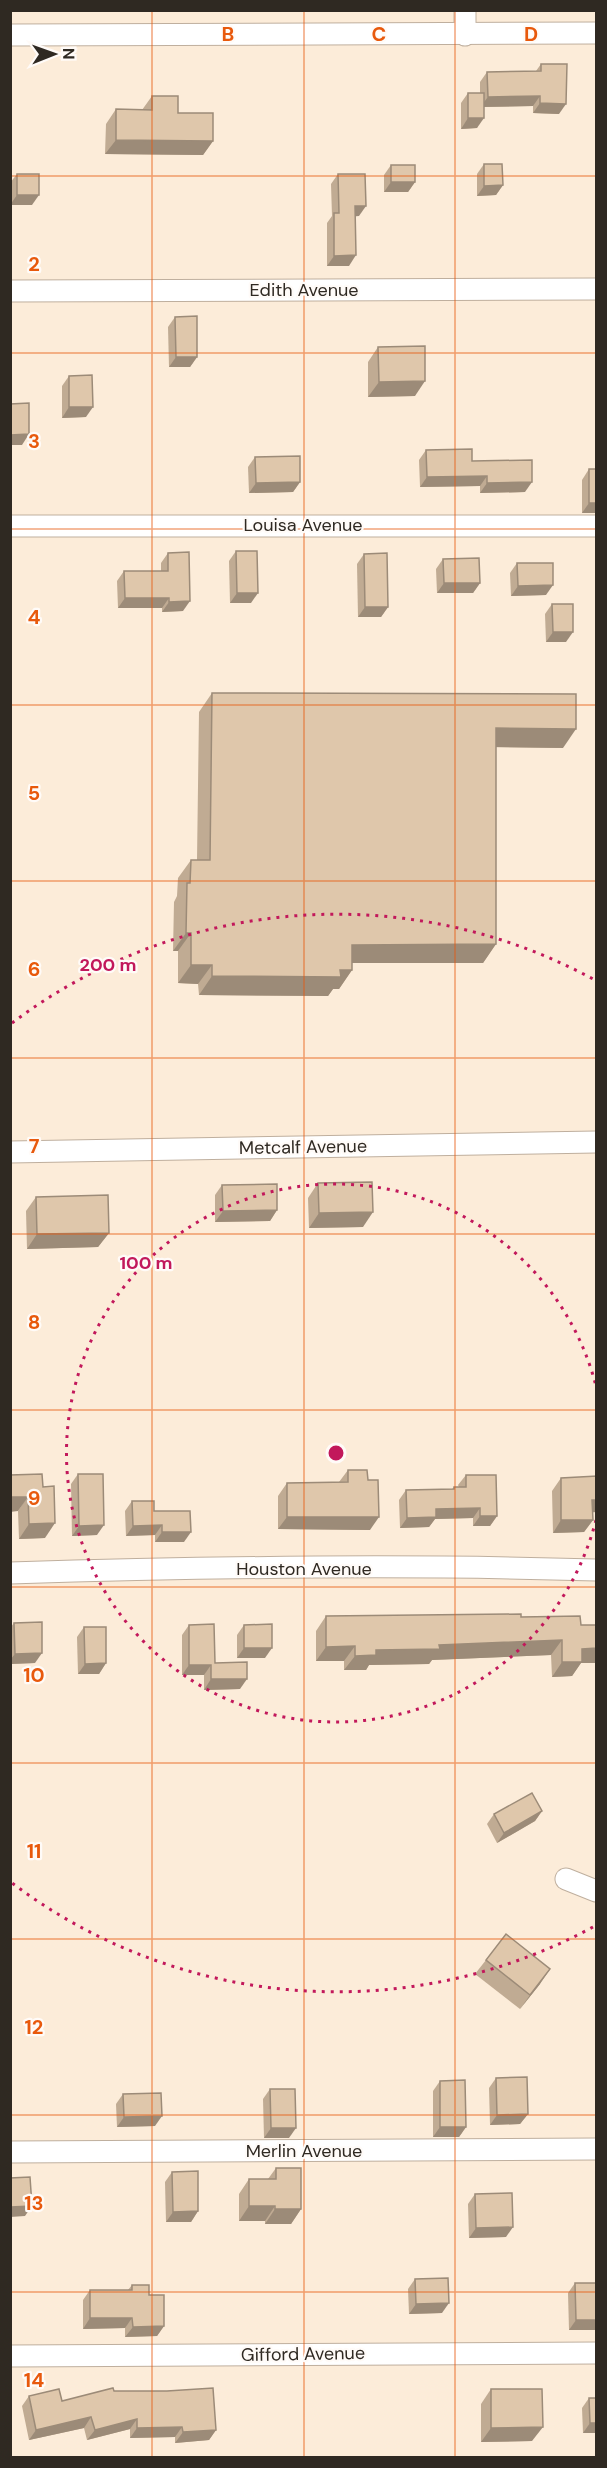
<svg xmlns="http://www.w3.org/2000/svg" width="607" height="2468" font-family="'DM Sans',sans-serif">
<rect width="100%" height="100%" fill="#fcecd9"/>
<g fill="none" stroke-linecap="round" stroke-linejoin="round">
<!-- minor casing -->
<g stroke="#bfaf9e" stroke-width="23">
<g id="minor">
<path d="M465 10V35"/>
<path d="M10 35 596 33"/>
<path d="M10 291 596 289"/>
<path d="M10 526H596"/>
<path d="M10 1152 596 1142"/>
<path d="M10 1573C205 1567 402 1564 596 1570"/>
<path d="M566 1879 596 1891"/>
<path d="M10 2152 596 2149"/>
<path d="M10 2356 596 2353"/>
</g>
</g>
<!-- minor -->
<use href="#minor" stroke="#fff" stroke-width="21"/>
</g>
<!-- wall -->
<g fill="#c0ab93">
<path d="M541 64 559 114 533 113V106L484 107 477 128 461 129V103L468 93H480V82L487 72 536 71Z"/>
<path d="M152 96 178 113 213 141 203 155 105 154 106 124 116 109 142 110Z"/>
<path d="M484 164 503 185 496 195 477 196V174Z"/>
<path d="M391 165 415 182 408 192H384V175Z"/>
<path d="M17 174 32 205H10V183Z"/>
<path d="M338 174 359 216H355L349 266H327V223L332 216 331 184Z"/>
<path d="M175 317 197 357 190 367H169L168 327Z"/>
<path d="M378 347 415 396 368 397V362Z"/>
<path d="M69 376 86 417 62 418V386Z"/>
<path d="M426 450 472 461 525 492 480 493V486L420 487 419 460Z"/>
<path d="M255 457 300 482 293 492 249 493 248 467Z"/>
<path d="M589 469H597V513H582V480Z"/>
<path d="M236 551 251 603H230L229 561Z"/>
<path d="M168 553 183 611 162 612V608H118L117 581 124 571H161V563Z"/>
<path d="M364 554 388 607 381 617H358L357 564Z"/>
<path d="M443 559 480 583 473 593H437L436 569Z"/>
<path d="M517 563 546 595 511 596 510 573Z"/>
<path d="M552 604 566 642H546L545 614Z"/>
<path d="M212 693 563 748 496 747V944L483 963H352V970L339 989H333L328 996 199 995 198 984 178 983V951H173L174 902 177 896 178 878 191 860H197L199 712Z"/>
<path d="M318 1183 363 1227 309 1228 308 1198Z"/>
<path d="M222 1185 277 1210 270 1221 215 1222V1195Z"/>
<path d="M36 1197 109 1233 98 1247 27 1249 26 1211Z"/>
<path d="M348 1470 368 1480 370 1530 278 1529V1496L287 1483 339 1482Z"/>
<path d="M42 1474 45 1538 19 1539 18 1511Z"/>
<path d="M78 1474 97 1535 72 1536 71 1484Z"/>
<path d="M466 1475 497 1516 490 1526H473V1518L435 1519 429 1527 400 1528 399 1500 406 1490 452 1489 454 1487H459L458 1485Z"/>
<path d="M597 1476V1512H592L593 1520 584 1532 553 1533 552 1491 561 1478Z"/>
<path d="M132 1501 154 1511 184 1542H155V1535L126 1536 125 1511Z"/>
<path d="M326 1616 521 1617 580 1616 581 1663 572 1676 552 1677 551 1655 432 1660 429 1664 369 1665 366 1670H344V1661H316V1631Z"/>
<path d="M14 1623 35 1663 10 1664V1628Z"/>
<path d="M189 1625 215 1663 240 1689 204 1690V1675H182V1635Z"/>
<path d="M244 1625 265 1658H237V1635Z"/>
<path d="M84 1627 106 1663 99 1674H78L77 1637Z"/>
<path d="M542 1811 535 1821 497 1843 487 1824 494 1814Z"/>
<path d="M486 1960 540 1984 520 2009 475 1974Z"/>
<path d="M496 2078 528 2114 520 2124 490 2125 489 2088Z"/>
<path d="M440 2081 466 2127 459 2137H433V2091Z"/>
<path d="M270 2089 289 2138H264L263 2099Z"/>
<path d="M123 2094 155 2126 117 2127 116 2104Z"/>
<path d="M276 2168 301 2209 291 2224H265V2221H239V2194L249 2179H268Z"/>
<path d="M172 2172 198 2211 191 2222H166L165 2182Z"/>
<path d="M475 2194 506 2237 469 2238 468 2204Z"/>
<path d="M415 2279 442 2313 409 2314 408 2289Z"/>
<path d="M575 2283 597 2330H569L568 2293Z"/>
<path d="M132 2285 149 2295 164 2326 157 2336 125 2337V2328L83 2329V2300L90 2290H128Z"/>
<path d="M491 2389 532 2441 481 2442V2404Z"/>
<path d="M114 2391 216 2430 209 2440 175 2443V2437L130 2438V2429L87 2440 84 2428 29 2440 22 2406 29 2396 62 2401Z"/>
<path d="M589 2398H597V2433H583L582 2408Z"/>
</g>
<!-- shaded-wall -->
<g fill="#9c8b78">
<path d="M540 96 533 106 480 107 488 97Z"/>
<path d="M540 103 566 104 559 114 533 113Z"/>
<path d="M468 118H484L477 128 461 129Z"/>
<path d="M116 140 213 141 203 155 105 154Z"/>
<path d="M391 182H415L408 192H384Z"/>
<path d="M503 185 496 195 477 196 484 186Z"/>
<path d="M17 195H39L32 205H10Z"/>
<path d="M355 206H366L359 216 348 217Z"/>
<path d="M356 255 349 266H327L334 256Z"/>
<path d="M176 357H197L190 367H169Z"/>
<path d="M425 381 415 396 368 397 379 382Z"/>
<path d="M69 407H93L86 417 62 418Z"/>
<path d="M29 434 22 445H10V435Z"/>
<path d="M487 476 480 486 420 487 427 477Z"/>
<path d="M300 482 293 492 249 493 256 483Z"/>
<path d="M532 482 525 492 480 493 487 483Z"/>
<path d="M589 503H597V513H582Z"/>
<path d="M444 583H480L473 593H437Z"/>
<path d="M553 585 546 595 511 596 518 586Z"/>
<path d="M237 593H258L251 603H230Z"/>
<path d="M125 598H169L162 608H118Z"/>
<path d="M190 601 183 611 162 612 169 602Z"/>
<path d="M365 607H388L381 617H358Z"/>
<path d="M553 632H573L566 642H546Z"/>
<path d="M496 728 576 729 563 748 483 747Z"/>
<path d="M186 933H191L178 951H173Z"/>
<path d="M496 944 483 963H339L352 945Z"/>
<path d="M191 965H212L198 984 178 983Z"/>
<path d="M340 970H352L339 989H333L328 996 199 995 212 976Z"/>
<path d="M277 1210 270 1221 215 1222 223 1211Z"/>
<path d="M373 1212 363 1227 309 1228 319 1213Z"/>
<path d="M109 1233 98 1247 27 1249 37 1234Z"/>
<path d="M10 1497H28L18 1511 10 1512Z"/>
<path d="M592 1500H597V1512L583 1513Z"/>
<path d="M480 1508 473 1518 435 1519 429 1527 400 1528 407 1518 436 1509Z"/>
<path d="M480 1516H497L490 1526H473Z"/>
<path d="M287 1517H379L370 1530 278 1529Z"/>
<path d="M561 1520H593L584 1532 553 1533Z"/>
<path d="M55 1523 45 1538 19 1539 29 1524Z"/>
<path d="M104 1525 97 1535 72 1536 79 1526Z"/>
<path d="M162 1525 155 1535 126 1536 133 1526Z"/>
<path d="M162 1532H191L184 1542H155Z"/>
<path d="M562 1640 551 1655 432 1660 429 1664 369 1665 366 1670H344L355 1656 376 1650 439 1645Z"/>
<path d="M355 1646 344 1661H316L326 1647Z"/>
<path d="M244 1648H272L265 1658H237Z"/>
<path d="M597 1648V1663H581L572 1676 552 1677 562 1662 582 1649Z"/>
<path d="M42 1653 35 1663 10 1664V1660L15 1654Z"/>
<path d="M106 1663 99 1674H78L85 1664Z"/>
<path d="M189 1665H211L204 1675H182Z"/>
<path d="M211 1679H247L240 1689 204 1690Z"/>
<path d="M542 1811 535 1821 497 1843 504 1833Z"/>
<path d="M550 1969 540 1984 520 2009 530 1995Z"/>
<path d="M528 2114 520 2124 490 2125 497 2115Z"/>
<path d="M162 2116 155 2126 117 2127 124 2117Z"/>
<path d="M440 2127H466L459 2137H433Z"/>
<path d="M271 2128H296L289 2138H264Z"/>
<path d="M32 2206 25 2216 10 2217V2207Z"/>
<path d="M249 2206H275L265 2221H239Z"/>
<path d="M275 2209H301L291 2224H265Z"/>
<path d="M198 2211 191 2222H166L173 2212Z"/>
<path d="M513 2227 506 2237 469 2238 476 2228Z"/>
<path d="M449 2303 442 2313 409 2314 416 2304Z"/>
<path d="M90 2318H132L125 2328 83 2329Z"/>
<path d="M576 2320H597V2330H569Z"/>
<path d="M164 2326 157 2336 125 2337 133 2327Z"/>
<path d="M91 2417 84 2428 29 2440 36 2430Z"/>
<path d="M137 2419 130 2429 87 2440 95 2430Z"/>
<path d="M590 2423H597V2433H583Z"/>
<path d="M182 2427 175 2437 130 2438 137 2428Z"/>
<path d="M543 2427 532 2441 481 2442 491 2428Z"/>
<path d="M216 2430 209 2440 175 2443 183 2432Z"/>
</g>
<!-- building -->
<g fill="#dfc7ab" stroke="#9c8b78" stroke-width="1.5">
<path d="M541 64H567L566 104 540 103V96L488 97 487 72 541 71Z"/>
<rect x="468" y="93" width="16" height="25"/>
<path d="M152 96H178V113H213V141L116 140V109L152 110Z"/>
<path d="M484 164H502L503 185 484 186Z"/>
<rect x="391" y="165" width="24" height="17"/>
<rect x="17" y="174" width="22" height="21"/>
<path d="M338 174H365L366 206H355L356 255 334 256V213H339Z"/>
<path d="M197 316V357H176L175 317Z"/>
<path d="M425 346V381L379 382 378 347Z"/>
<path d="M92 375 93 407H69V376Z"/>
<path d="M29 403V434L10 435V404Z"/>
<path d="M472 449V461L532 460V482L487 483V476L427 477 426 450Z"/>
<path d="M300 456V482L256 483 255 457Z"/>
<rect x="589" y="469" width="8" height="34"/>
<path d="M236 551H257L258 593H237Z"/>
<path d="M189 552 190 601 169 602V598H125L124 571H168V553Z"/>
<path d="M387 553 388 607H365L364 554Z"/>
<path d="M479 558 480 583H444L443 559Z"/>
<path d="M517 563H553V585L518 586Z"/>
<path d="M552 604H573V632H553Z"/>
<path d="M212 693 576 694V729L496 728V944L352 945V970H340L341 977 212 976V965H191V933H186L187 883H190L191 860H210Z"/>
<path d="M372 1182 373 1212 319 1213 318 1183Z"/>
<path d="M277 1184V1210L223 1211 222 1185Z"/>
<path d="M108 1195 109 1233 37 1234 36 1197Z"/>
<path d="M348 1470H367L368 1480H378L379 1517H287V1483L348 1482Z"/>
<path d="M42 1474 43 1487 54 1486 55 1523 29 1524 28 1497H10V1475Z"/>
<path d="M78 1474H103L104 1525 79 1526Z"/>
<path d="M466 1475H496L497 1516H480V1508L436 1509V1517L407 1518 406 1490 454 1489V1487H466Z"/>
<path d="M597 1476V1500H592L593 1520H561V1478Z"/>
<path d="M132 1501H154V1511H190L191 1532H162V1525L133 1526Z"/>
<path d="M521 1614V1617L580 1616 581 1625H597V1648L582 1649V1662H562V1640L439 1645 440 1649 376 1650V1655L355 1656V1646L326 1647V1616Z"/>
<path d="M42 1622V1653L15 1654 14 1623Z"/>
<path d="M214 1624 215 1663 247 1662V1679H211V1665H189V1625Z"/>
<path d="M272 1624V1648H244V1625Z"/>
<path d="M84 1627H106V1663L85 1664Z"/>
<path d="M532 1793 542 1811 504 1833 494 1814Z"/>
<path d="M506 1934 550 1969 530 1995 486 1960Z"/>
<path d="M527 2077 528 2114 497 2115 496 2078Z"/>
<path d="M465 2080 466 2127H440V2081Z"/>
<path d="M270 2089H295L296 2128H271Z"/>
<path d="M161 2093 162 2116 124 2117 123 2094Z"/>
<path d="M276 2168H301V2209H275V2206H249V2179H276Z"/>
<path d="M198 2171V2211L173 2212 172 2172Z"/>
<path d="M30 2177 32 2206 10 2207V2178Z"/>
<path d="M512 2193 513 2227 476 2228 475 2194Z"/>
<path d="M448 2278 449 2303 416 2304 415 2279Z"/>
<path d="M575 2283H597V2320H576Z"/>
<path d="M132 2285H149V2295H164V2326L133 2327 132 2318H90V2290H132Z"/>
<path d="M113 2388 114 2391H167L213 2388 216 2430 183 2432 182 2427 137 2428V2419L95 2430 91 2417 36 2430 29 2396 59 2389 62 2401Z"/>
<path d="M491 2389H542L543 2427 491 2428Z"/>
<path d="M589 2398H597V2423H590Z"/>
</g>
<!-- grid -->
<path fill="none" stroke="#e8590c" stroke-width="1.5" stroke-opacity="0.55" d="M152 10V2458M304 10V2458M455 10V2458M10 176H596M10 353H596M10 529H596M10 705H596M10 881H596M10 1058H596M10 1234H596M10 1410H596M10 1587H596M10 1763H596M10 1939H596M10 2115H596M10 2292H596"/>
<!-- distance rings -->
<g fill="none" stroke="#c2185b" stroke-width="3" stroke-dasharray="3 6">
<path d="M596 1520A269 269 0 1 1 596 1386"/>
<path d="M593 1927A539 539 0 0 1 12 1883M12 1023A539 539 0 0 1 593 979"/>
</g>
<g text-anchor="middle" stroke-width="4.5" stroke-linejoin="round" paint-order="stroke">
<!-- street labels -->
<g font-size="18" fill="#2f2922" stroke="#fffbf8">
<text x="304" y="296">Edith Avenue</text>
<text x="303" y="531">Louisa Avenue</text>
<text transform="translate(303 1147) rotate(-1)" y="6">Metcalf Avenue</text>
<text x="304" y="1575">Houston Avenue</text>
<text x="304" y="2157">Merlin Avenue</text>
<text transform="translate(303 2354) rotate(-1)" y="6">Gifford Avenue</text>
</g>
</g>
<g font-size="20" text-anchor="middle" font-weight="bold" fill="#e8590c" stroke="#fffbf8" stroke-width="4.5" stroke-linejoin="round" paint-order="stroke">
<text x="228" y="41">B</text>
<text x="379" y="41">C</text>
<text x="531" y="41">D</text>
<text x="34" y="271">2</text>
<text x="34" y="448">3</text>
<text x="34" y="624">4</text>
<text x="34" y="800">5</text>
<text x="34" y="976">6</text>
<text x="34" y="1153">7</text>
<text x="34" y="1329">8</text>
<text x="34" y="1505">9</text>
<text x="34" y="1682">10</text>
<text x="34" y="1858">11</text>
<text x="34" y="2034">12</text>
<text x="34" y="2210">13</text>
<text x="34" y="2387">14</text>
</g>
<circle cx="336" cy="1453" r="9" fill="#c2185b" stroke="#fffbf8" stroke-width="3"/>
<g font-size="18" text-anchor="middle" font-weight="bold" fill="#c2185b" stroke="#fffbf8" stroke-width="4.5" stroke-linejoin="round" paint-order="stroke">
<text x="108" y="971">200 m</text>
<text x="146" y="1269">100 m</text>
</g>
<!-- border -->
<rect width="607" height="2468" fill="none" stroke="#2f2922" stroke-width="24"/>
<!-- north arrow -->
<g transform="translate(54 54) rotate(89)" stroke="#fffbf8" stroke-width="4.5" paint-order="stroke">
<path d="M0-4.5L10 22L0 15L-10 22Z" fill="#2f2922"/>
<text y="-9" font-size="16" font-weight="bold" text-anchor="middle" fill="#2f2922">N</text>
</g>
</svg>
